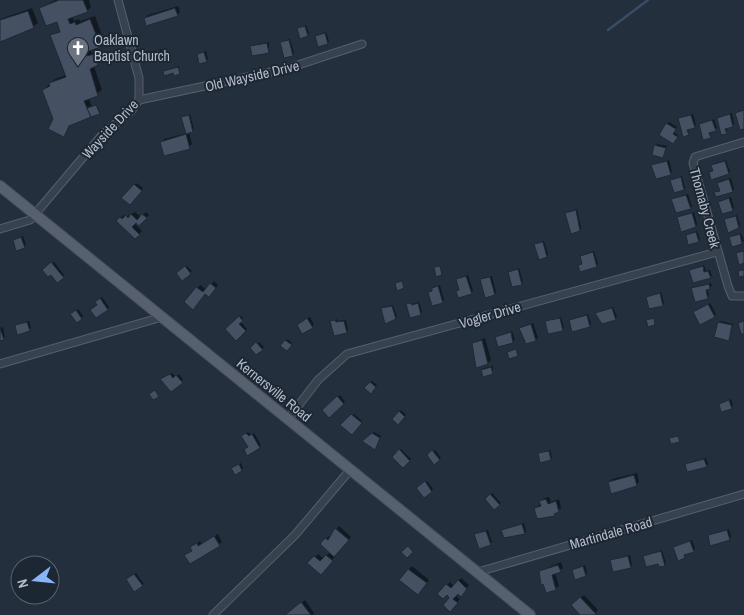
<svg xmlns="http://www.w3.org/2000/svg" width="744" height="615" font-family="'Archivo Narrow',sans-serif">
<rect width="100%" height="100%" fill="#242f3e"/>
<!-- shadow -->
<g fill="#0007">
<path d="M55 0H89L91 7 87 11 72 16 74 21 79 19 80 21 95 16 104 41 90 49 92 53 98 51 102 60 94 66 102 90 89 98 92 107 96 105 100 112 71 124 64 135 54 119 43 90 55 79 66 75 52 36 61 30 57 21 41 8Z"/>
<path d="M178 6 180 12 177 15 145 18 148 15Z"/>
<path d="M32 8 38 23 33 27 0 41V19Z"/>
<path d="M306 25 309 33 307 35 298 29Z"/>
<path d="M326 32 329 41 327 43 317 36Z"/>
<path d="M290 39 294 53 292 55 281 42Z"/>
<path d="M269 42V52L252 47 253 45Z"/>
<path d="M161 49 163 55 161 57 146 54Z"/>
<path d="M206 51 208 59 206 61 198 54Z"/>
<path d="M179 66V73L165 71 166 70Z"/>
<path d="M732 113 734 124 727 127 726 133 718 118Z"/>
<path d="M190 114 194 129 189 132 192 144 189 147 161 142 164 139 187 133 183 117Z"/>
<path d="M693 114 696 125 689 128 688 134 679 119Z"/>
<path d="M714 119 717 128 711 131 710 137 700 125Z"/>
<path d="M669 122 677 127 673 132 678 135 675 141 661 135Z"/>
<path d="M657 144 667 146 663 156 655 146Z"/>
<path d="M669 160 672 172 670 174 653 166Z"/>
<path d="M726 160 730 172 728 173 710 172 714 170V164Z"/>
<path d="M682 176 685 188 684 189 671 181Z"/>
<path d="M731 178 734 189 733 191 716 192 721 190 719 183 720 181Z"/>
<path d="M136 183 143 188 130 204 123 198Z"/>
<path d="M688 194 692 206 690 208 673 199Z"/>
<path d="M731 197 734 208 722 213 719 202Z"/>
<path d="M577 209 581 228 579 230 566 214Z"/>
<path d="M135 212 141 217 146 212 149 215 139 225 136 221 134 223 142 231 135 238 118 221 124 215 126 217Z"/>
<path d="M694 212 697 224 696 226 678 218Z"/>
<path d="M737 215 740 225 738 227 725 219Z"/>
<path d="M697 231 700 239 698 241 687 236Z"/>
<path d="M741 233 744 241 733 245 730 237Z"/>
<path d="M23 236 26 245 24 247 14 240Z"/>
<path d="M544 241 548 254 547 256 535 245Z"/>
<path d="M594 251 598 264 596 266 580 265 583 263 581 256 583 255Z"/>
<path d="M54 262 64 275 58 281 51 273 44 270Z"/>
<path d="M704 265 706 271 710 270 712 276 710 277 690 270Z"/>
<path d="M187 266 192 271 182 279 178 273Z"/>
<path d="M519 268 523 282 521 283 509 272Z"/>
<path d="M468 275 473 291 471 293 457 291 460 289 457 279Z"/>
<path d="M492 276 496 292 495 294 482 279Z"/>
<path d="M214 281 218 285 212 293H205L186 302 200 285 207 290Z"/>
<path d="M711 283 712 286 707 288 709 296 707 297 693 289Z"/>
<path d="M440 285 444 300 442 302 430 292Z"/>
<path d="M661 292 664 303 662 305 647 297Z"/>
<path d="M102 297 109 307 107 309 98 305V300Z"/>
<path d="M419 302 422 312 420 314 408 305Z"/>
<path d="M710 303 716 314 714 316 696 310Z"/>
<path d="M393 305 397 317 395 318 382 308Z"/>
<path d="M613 307 617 317 615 319 597 313Z"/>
<path d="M78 309 83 316 77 321 74 312Z"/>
<path d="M588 314 591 324 589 326 570 320Z"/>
<path d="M241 316 243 318 240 321 247 329 236 339 227 329Z"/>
<path d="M310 317 314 325 303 333 300 323Z"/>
<path d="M561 317 564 328 562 329 546 322Z"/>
<path d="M337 319V321L346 320 348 330 346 331 332 321Z"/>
<path d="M29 321 31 328 29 330 16 326Z"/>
<path d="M721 321 733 324 728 339 719 322Z"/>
<path d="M533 323 538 338 536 340 520 328Z"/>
<path d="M3 327 5 337 0 340V328Z"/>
<path d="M512 331 515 340 499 345 497 337Z"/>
<path d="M485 338 491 360 488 363 473 343Z"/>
<path d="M287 339 292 343 286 350 282 346Z"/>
<path d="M259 342 264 347 256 354 252 348Z"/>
<path d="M493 366 492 373 482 370 484 368Z"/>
<path d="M172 373 176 377 179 374 183 380 171 391 163 377Z"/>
<path d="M372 381 377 385 371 392 366 388Z"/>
<path d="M340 395 345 402 329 416 324 410Z"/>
<path d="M731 399 733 406 731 407 720 404Z"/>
<path d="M401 410 406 415 398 423 394 419Z"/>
<path d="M354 414 362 421 352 433 342 424Z"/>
<path d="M248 432 251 435 254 433 261 445 248 454 249 447 244 434Z"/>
<path d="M374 432 381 436 375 448 364 440Z"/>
<path d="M401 449 411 459 403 467 393 457Z"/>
<path d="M435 450 441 458 435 463 428 455Z"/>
<path d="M550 450 552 457 551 459 539 454Z"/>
<path d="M706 458 708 464 706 466 686 464Z"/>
<path d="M241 463 243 468 235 473 232 468Z"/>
<path d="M637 473 639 482 636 485 609 482 612 479Z"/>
<path d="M427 481 433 489 424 497 419 486Z"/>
<path d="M492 493 501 503 494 508 486 499Z"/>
<path d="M549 497 551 502 559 499 561 508 554 514 535 508 541 504V501L544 498Z"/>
<path d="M524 523 526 531 525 533 503 530Z"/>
<path d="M339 526 351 537 321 573 309 563 318 554 324 559 330 552 321 544 329 536 331 537Z"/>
<path d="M729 529 731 537 729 539 709 536Z"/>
<path d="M488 530 492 542 490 544 476 535Z"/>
<path d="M218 534 222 542 190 562 186 555 193 550 192 547 200 541 202 544Z"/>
<path d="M692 540 695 549 686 553 684 557 675 547Z"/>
<path d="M662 550 666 563 664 564 645 556Z"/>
<path d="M630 555 632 565 630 566 612 561Z"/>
<path d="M561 562 563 568 555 573 559 586 547 592 540 571Z"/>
<path d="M585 565 587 573 586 575 573 570Z"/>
<path d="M412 566 429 580 421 590 401 580Z"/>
<path d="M136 573 144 584 142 585 129 578Z"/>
<path d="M461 578 469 585 460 595 458 593 455 595 460 599 450 610 451 598 447 594H439L450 582 454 586Z"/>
<path d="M584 595 598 610 593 615H582L573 605Z"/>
<path d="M305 600 314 613 313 615H286Z"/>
</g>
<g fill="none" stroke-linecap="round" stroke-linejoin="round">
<!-- stream -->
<path stroke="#394c67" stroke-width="2.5" d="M608 30 648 0"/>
</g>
<!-- building -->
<g fill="#455162" stroke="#1f2835">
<path d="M59 0H83L88 12 68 19 70 24 75 22 76 25 90 19 101 47 86 52 87 56 94 54 98 65 90 69 98 96 84 101 91 117 69 126 64 137 48 129 53 119 42 90 50 86 49 83 66 77 50 35 60 32 57 22 46 26 39 8Z"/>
<path d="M175 8 178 16 146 26 144 18Z"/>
<path d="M28 11 34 28 0 42V20Z"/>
<path d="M305 26 308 36 300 39 297 28Z"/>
<path d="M325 33 328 44 318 47 315 36Z"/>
<path d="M289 40 293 56 284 58 280 42Z"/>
<path d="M267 43 269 53 252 56 250 46Z"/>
<path d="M159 50 162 58 147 64 144 54Z"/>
<path d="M204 52 207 62 199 64 197 54Z"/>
<path d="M178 67 180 74 174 76 173 73 164 76 163 71Z"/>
<path d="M96 105 100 114 91 117 87 108Z"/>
<path d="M744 110V129L740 130 735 113Z"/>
<path d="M730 114 733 127 725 129 727 134 721 135 717 118Z"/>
<path d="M189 115 193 132 186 134 181 117Z"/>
<path d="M691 115 695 128 687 130 689 135 683 137 678 118Z"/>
<path d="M712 120 716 131 709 133 711 138 703 140 699 124Z"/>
<path d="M666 123 676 129 673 134 678 137 673 144 659 135Z"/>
<path d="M186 134 190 149 164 156 160 142Z"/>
<path d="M654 145 666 148 663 158 652 155Z"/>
<path d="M667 161 671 175 656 179 651 165Z"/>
<path d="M725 161 729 174 711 180 709 172 713 171 711 165Z"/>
<path d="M681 177 684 190 674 193 670 180Z"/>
<path d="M729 179 733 192 716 197 714 192 720 191 717 183Z"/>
<path d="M134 184 142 191 130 205 121 198Z"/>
<path d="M686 195 691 209 676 213 671 199Z"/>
<path d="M729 198 733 211 722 214 718 202Z"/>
<path d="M576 210 580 231 571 234 565 213Z"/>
<path d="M692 213 696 227 681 232 677 217Z"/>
<path d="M131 214 137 220 142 214 147 218 139 226 136 223 132 227 140 235 135 239 116 221 120 217 122 219 126 215 128 218Z"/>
<path d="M736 216 739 228 728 233 724 219Z"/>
<path d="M696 232 699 242 688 245 686 235Z"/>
<path d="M740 234 742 244 732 247 729 237Z"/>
<path d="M21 237 25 248 16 251 13 240Z"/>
<path d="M543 242 547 257 539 260 534 244Z"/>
<path d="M744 251V263L739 265 736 253Z"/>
<path d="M593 252 597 267 580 272 578 265 582 264 580 256Z"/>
<path d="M51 262 64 278 57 283 51 275 48 277 42 270Z"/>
<path d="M185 266 191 274 182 281 176 273Z"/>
<path d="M440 266 442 275 436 277 434 267Z"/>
<path d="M703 266 704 272 708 271 711 278 693 283 689 270Z"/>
<path d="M518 269 522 285 512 287 508 272Z"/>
<path d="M744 270V276L739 277 738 271Z"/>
<path d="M466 276 472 294 458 298 456 291 459 290 456 279Z"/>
<path d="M490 277 495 295 485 298 480 279Z"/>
<path d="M402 281 404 288 397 291 395 283Z"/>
<path d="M210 283 216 288 209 297 205 294 193 310 184 302 196 287 203 292Z"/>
<path d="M709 284 710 289 706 290 708 299 695 302 691 288Z"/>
<path d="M438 286 443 303 432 306 428 292 432 291V288Z"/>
<path d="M660 293 663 306 649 309 646 297Z"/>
<path d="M100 298 108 310 96 318 90 310 97 305 95 302Z"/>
<path d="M411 303 412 305 418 303 421 315 410 318 406 304Z"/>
<path d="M708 304 715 317 700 325 693 312Z"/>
<path d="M392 306 396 319 385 324 381 308Z"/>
<path d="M612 308 616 320 602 324 595 313Z"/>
<path d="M76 310 82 319 77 323 70 314Z"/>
<path d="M587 315 590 327 572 332 569 320Z"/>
<path d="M239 316 243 321 239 324 246 331 236 341 225 329Z"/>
<path d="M307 318 313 328 302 334 297 325Z"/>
<path d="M560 318 563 331 548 334 545 321Z"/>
<path d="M654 318 655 325 648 327 646 320Z"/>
<path d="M335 320 336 322 344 321 347 333 334 336 330 321Z"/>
<path d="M744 321V334H741L738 323Z"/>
<path d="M27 322 30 331 17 335 15 325Z"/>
<path d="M718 322 732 325 729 341 714 337Z"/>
<path d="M531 324 536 341 526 344 519 328Z"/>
<path d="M0 328 4 340 0 341Z"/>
<path d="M511 332 513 343 498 347 495 337Z"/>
<path d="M285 340 292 345 287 351 280 346Z"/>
<path d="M482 340 488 364 476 368 472 343Z"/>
<path d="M256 342 263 350 256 355 250 348Z"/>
<path d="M516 349 518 356 509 359 507 352Z"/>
<path d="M491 367 493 374 483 377 481 370Z"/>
<path d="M170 374 173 378 176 375 183 383 171 392 160 379Z"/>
<path d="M370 382 376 387 371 394 364 388Z"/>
<path d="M155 390 159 397 153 400 149 394Z"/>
<path d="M337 396 344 404 329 418 322 410Z"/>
<path d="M729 400 732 409 721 412 719 404Z"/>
<path d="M399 411 405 417 398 425 392 419Z"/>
<path d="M351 414 362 423 352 435 340 425Z"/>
<path d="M246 433 249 436 252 434 260 448 247 456 244 449 248 447 241 436Z"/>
<path d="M372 433 380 438 375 450 362 441Z"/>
<path d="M678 436 680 442 671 444 669 438Z"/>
<path d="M399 449 410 461 403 468 392 457Z"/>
<path d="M432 450 440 460 434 465 427 455Z"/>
<path d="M549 451 551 460 540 463 538 453Z"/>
<path d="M704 459 707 467 687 472 685 464Z"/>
<path d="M239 464 242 471 235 475 231 468Z"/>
<path d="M634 475 637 486 611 494 608 482Z"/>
<path d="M425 481 432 492 424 498 416 488Z"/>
<path d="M490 494 500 505 494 510 485 499Z"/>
<path d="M546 499 548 504 556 501 559 512 554 514 555 516 537 519 534 508 541 506 539 501Z"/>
<path d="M522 524 525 534 504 538 501 530Z"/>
<path d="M335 528 349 540 334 557 320 544 325 538 328 540Z"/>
<path d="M727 530 730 540 710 546 708 535Z"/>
<path d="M486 531 491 545 479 549 474 534Z"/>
<path d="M214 536 220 546 190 564 184 555 192 551 190 547 197 543 198 546Z"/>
<path d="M690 541 694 552 684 555 685 558 678 561 673 547Z"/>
<path d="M408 546 413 552 407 558 401 552Z"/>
<path d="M661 551 665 566 659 567 658 564 646 567 643 556Z"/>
<path d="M326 555 333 561 321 575 307 563 314 556 320 561Z"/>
<path d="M628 556 631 568 613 572 610 560Z"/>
<path d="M558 565 561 572 552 575 556 590 546 593 543 584 541 585 539 571Z"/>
<path d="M583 566 586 576 575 580 572 570Z"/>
<path d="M408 569 427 583 418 595 399 580Z"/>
<path d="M134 574 143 586 134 592 126 579Z"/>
<path d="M458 580 467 589 461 597 458 594 453 599 458 603 450 612 443 605 449 598 447 595 443 599 437 594 446 584 451 588Z"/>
<path d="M580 597 596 614 595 615H580L571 605Z"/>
<path d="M301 602 311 615H285Z"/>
</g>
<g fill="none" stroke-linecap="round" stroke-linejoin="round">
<!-- minor casing -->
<g stroke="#565f6c" stroke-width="9">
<g id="minor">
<path d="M139 100 289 68 362 44"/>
<path d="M744 142 701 155 695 157 693 163 728 286 732 296H744"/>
<path d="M0 229 30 220 102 135 132 110 139 100V78L118 0"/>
<path d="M0 364 162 317"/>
<path d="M288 419 318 380 347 354 717 252"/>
<path d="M478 572 744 494"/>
<path d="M213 615 295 535 350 470"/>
</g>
</g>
<!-- primary casing -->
<g stroke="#414a57" stroke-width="12">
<path id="primary" d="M0 186 530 615"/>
</g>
<!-- minor -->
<use href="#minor" stroke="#38414e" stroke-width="7"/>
<!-- primary -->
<use href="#primary" stroke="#56606e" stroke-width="10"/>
</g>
<!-- icons -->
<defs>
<g id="church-pin" transform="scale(1.125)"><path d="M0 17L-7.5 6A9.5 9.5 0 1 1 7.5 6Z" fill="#6b7280" stroke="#1d2633"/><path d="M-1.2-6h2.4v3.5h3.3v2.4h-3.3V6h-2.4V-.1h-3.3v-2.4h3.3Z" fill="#fff"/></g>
</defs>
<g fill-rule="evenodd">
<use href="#church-pin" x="78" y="48"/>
</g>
<g text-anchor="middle" stroke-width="4" stroke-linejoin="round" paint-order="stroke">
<!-- poi labels -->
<g font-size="14" fill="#b4bcc9" stroke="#1d2633" text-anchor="start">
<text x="94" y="45">Oaklawn<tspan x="94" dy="16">Baptist Church</tspan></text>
</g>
<!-- street labels -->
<g font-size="14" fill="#b4bcc9" stroke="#1d2633">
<text transform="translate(252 76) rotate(-13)" y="5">Old Wayside Drive</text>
<text transform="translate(110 129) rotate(-47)" y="5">Wayside Drive</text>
<text transform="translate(705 208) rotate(75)" y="5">Thornaby Creek</text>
<text transform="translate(490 315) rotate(-16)" y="5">Vogler Drive</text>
<text transform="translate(274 390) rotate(39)" y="5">Kernersville Road</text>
<text transform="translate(611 533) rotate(-16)" y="5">Martindale Road</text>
</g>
</g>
<!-- north arrow -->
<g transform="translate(35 580) rotate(254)"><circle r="24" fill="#1d2633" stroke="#59626f"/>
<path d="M0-4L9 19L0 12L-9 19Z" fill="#8ab4f8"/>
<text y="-8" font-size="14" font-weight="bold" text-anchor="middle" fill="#b4bcc9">N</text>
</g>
</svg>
